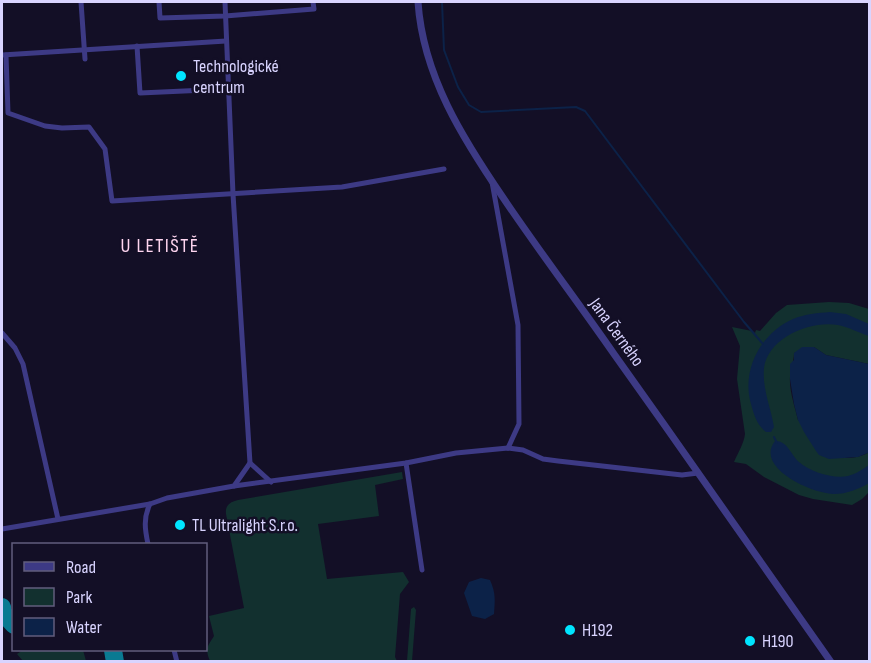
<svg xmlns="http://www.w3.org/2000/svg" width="871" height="663" font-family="'Sofia Sans Condensed',sans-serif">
<rect width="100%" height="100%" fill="#130f26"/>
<!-- green -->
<g fill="#12302f">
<path d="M829 302 849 303 869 309V364L826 355 814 347 794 353C794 362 790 368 790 377 789 391 795 407 798 420L846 458C854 458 863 456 869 452V492L862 499 852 505 813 499 799 495 764 477 746 464 734 462C738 453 744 443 745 434L737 379 740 346 732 327 752 331 755 333 756 330 760 331 776 313 787 305Z"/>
<path d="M402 472 403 479 375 485 379 516 318 524 327 579 403 572 409 582 400 594 395 657 397 661H210C205 649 207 647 214 636L209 616 244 608 226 514C225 505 230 502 238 500Z"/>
<path d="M414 607 416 610 412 661H407L411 609Z"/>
<path d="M23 650H83L86 661H23L17 654Z"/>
</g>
<!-- water -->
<g fill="#0c2248">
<path d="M830 312 846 314 869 324V336C859 333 849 327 838 325 811 320 768 337 764 368 762 388 771 408 774 427L771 432H766C757 425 754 415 751 404 741 370 761 333 793 319 805 314 818 313 830 312Z"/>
<path d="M802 347H814L826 355 869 364 870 452 858 457 829 459 819 455 816 451 804 432 798 420 794 404 790 379V364L794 360V353Z"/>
<path d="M775 441C788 441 790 454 799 462 810 472 833 479 848 476 856 474 863 469 869 465V483C859 489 847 494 834 494 813 494 754 468 775 441Z"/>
<path d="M481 578 490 580C496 593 495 601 494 614L485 619 472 616 464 593 469 582Z"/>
</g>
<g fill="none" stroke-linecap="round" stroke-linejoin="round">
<!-- stream -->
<g stroke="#0c2248" stroke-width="2">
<path d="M442 2 444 50 458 87 469 105 481 112 576 107 585 111 744 322 763 344"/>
<path d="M774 437 777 443"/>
</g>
<!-- taxiway -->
<g stroke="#0a7a92" stroke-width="18">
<path d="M2 607 3 613 14 625"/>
<path d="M113 650 115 662"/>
</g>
<!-- minor -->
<g stroke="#3d3a85" stroke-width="5">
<path d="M81 2 85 59"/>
<path d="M159 2 160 18 225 16 314 9 313 2"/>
<path d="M137 46 140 93 228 89"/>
<path d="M2 55 226 41"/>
<path d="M6 55 8 113 45 126 62 128 89 127 105 149 112 201 342 187 444 169"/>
<path d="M492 182 518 325 519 424 508 448"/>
<path d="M2 333 15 348 23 364 58 519"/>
<path d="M250 463 271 482"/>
<path d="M406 463 422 570"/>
<path d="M234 486 406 463 456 453 508 448 523 450 543 459 558 461 682 475 698 473"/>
<path d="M2 529 150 504 167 498 234 486 250 463 233 194 225 2"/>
<path d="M148 544C145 530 143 518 150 504"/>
<path d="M174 650 177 662"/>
</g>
<!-- tertiary -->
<path stroke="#3d3a85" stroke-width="7" d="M418 2C423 76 463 139 504 199 539 251 578 302 614 354 687 456 758 559 831 662"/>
</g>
<!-- markers -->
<g fill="#00e5ff" stroke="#130f26" stroke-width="2">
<circle cx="181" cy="76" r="6"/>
<circle cx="180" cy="525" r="6"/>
<circle cx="570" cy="630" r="6"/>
<circle cx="750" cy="641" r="6"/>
</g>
<g text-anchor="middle" stroke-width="5" stroke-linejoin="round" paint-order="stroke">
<!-- poi labels -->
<g font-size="18" fill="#d9d4ff" stroke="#130f26" text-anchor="start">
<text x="193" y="72">Technologické<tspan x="193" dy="21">centrum</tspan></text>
<text x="192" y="531">TL Ultralight S.r.o.</text>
<text x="582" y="636">H192</text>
<text x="762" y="647">H190</text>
</g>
<!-- street labels -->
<g font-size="18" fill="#d9d4ff" stroke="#130f26">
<text transform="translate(617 332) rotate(54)" y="6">Jana Černého</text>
</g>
<!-- neighbourhood labels -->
<g font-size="20" letter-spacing="1.5" fill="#ffd6f0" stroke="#130f26">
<text x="160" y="252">U LETIŠTĚ</text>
</g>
</g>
<!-- border -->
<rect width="871" height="663" fill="none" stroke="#d9d4ff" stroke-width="6"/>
<!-- legend -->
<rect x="12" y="543" width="195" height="108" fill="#130f26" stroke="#625e7d" stroke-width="1.5"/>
<rect x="24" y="562" width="30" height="9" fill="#3d3a85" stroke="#625e7d" stroke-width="1.5"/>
<text x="66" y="573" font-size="18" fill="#d9d4ff">Road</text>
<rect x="24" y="588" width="30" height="18" fill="#12302f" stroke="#625e7d" stroke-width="1.5"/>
<text x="66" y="603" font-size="18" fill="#d9d4ff">Park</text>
<rect x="24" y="618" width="30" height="18" fill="#0c2248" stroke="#625e7d" stroke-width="1.5"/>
<text x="66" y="633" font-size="18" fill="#d9d4ff">Water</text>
</svg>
